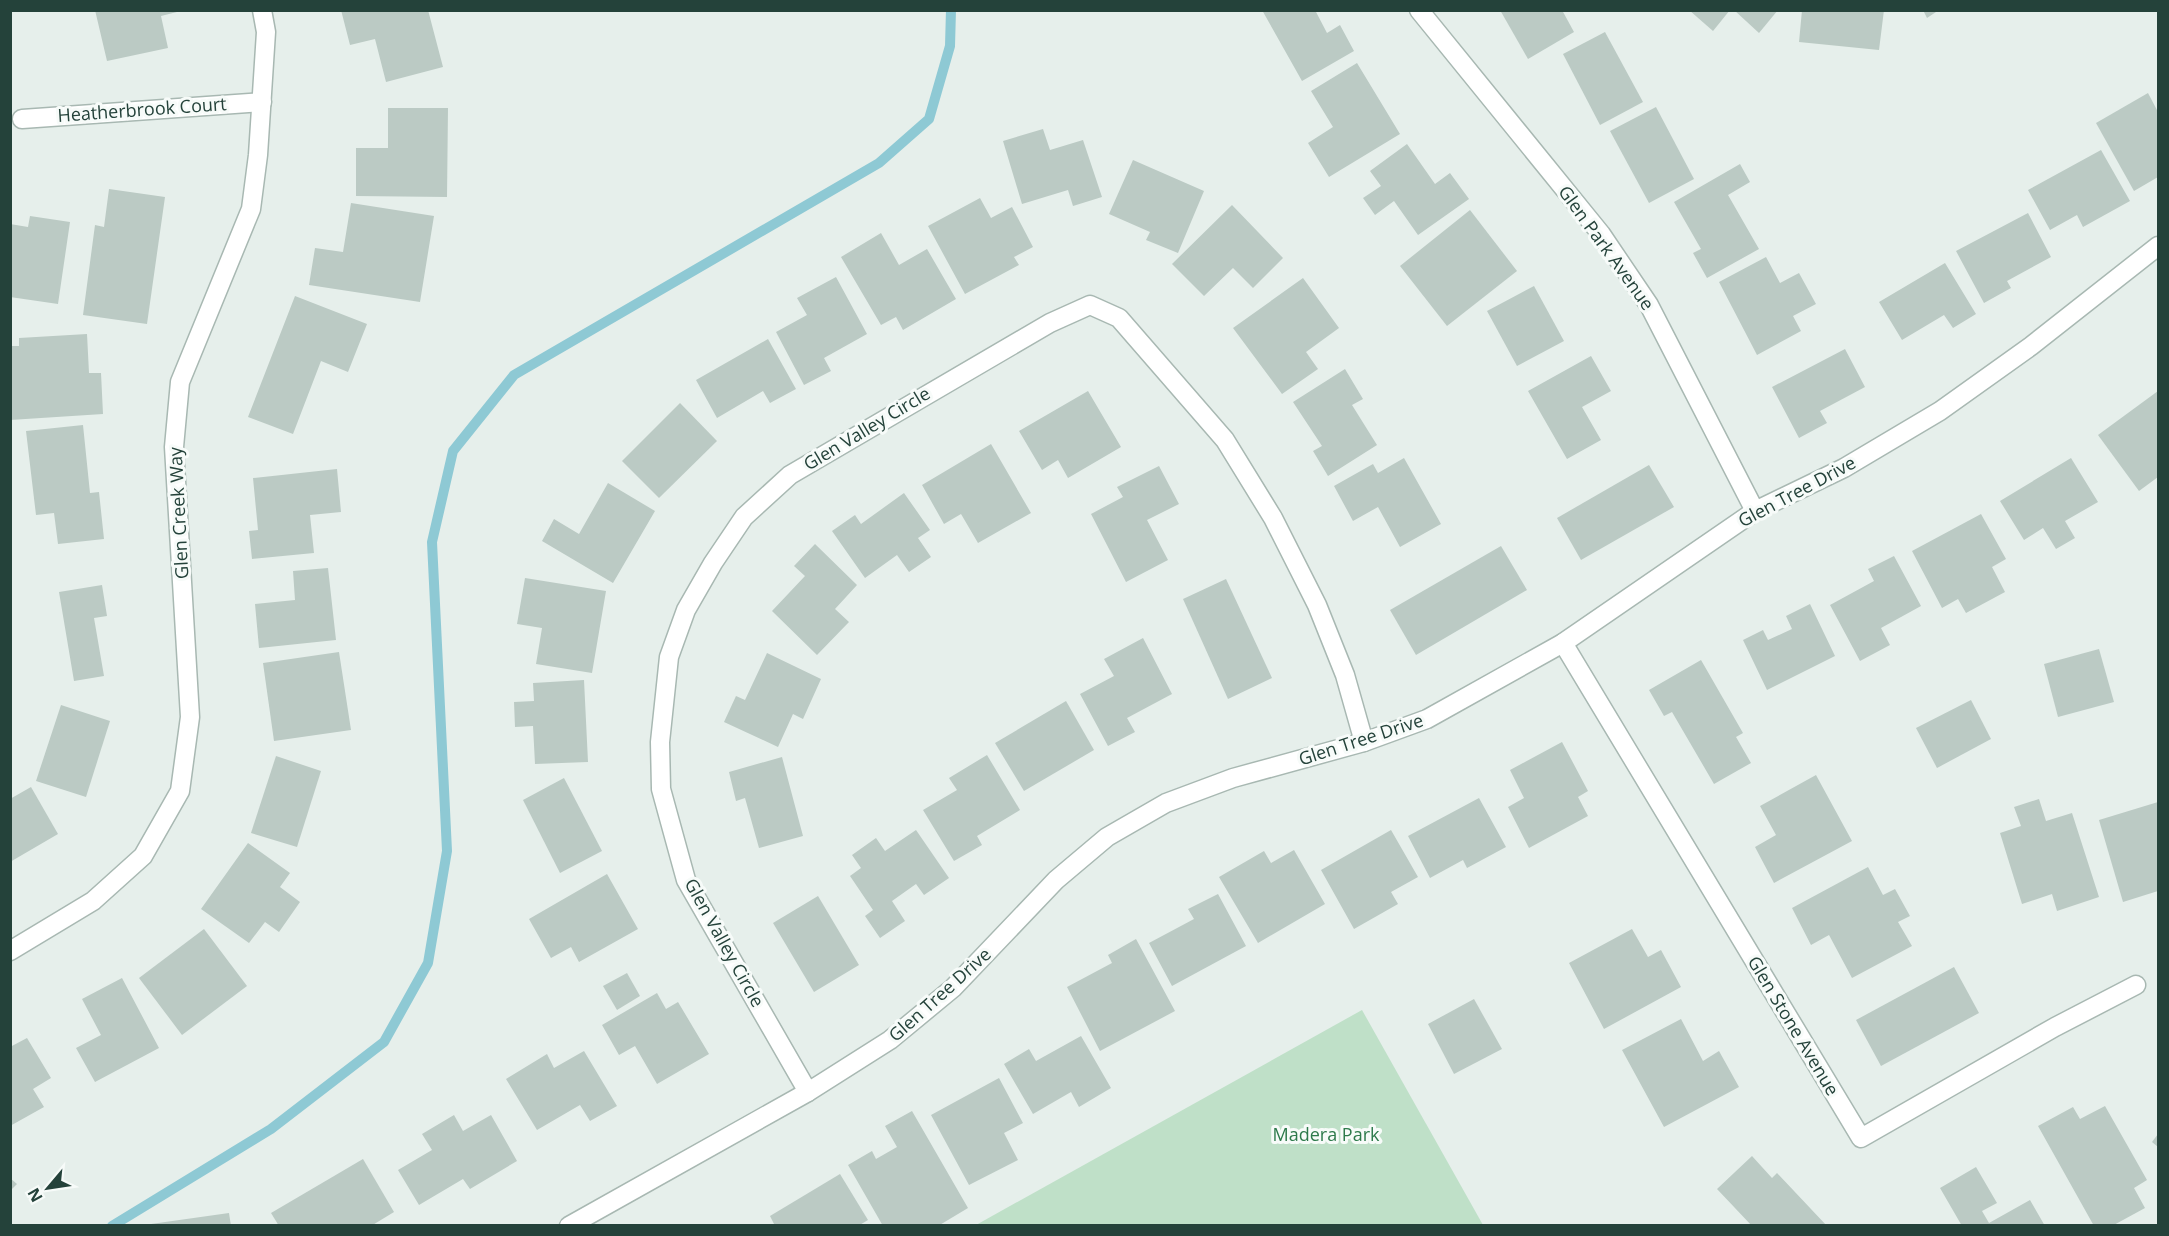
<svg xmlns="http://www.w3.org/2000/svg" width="2169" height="1236" font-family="'Open Sans',sans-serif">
<rect width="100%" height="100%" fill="#e6efeb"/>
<!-- green -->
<path fill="#bfe0c8" d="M1362 1010 1483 1225H976Z"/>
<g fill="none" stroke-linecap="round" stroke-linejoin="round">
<!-- stream -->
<path stroke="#8ec9d4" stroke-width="10" d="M112 1226 271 1129 384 1042 428 963 447 851 432 542 453 451 514 375 879 163 929 119 950 46 951 10"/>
</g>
<!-- building -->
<g fill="#bbcac4">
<path d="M95 10H181V11L161 16 168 48 107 61Z"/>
<path d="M341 10H428L443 67 386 82 375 39 350 45Z"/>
<path d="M1262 10H1315L1327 33 1340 25 1354 51 1302 81Z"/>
<path d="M1500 10H1562L1574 32 1528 59Z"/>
<path d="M1689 10H1730L1713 31Z"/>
<path d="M1734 10H1778L1759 33Z"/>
<path d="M1802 10H1884L1879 50 1799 42Z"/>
<path d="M1923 10H1939L1927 18Z"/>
<path d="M1605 32 1643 102 1600 125 1563 54Z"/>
<path d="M1357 63 1400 134 1329 177 1308 143 1333 127 1311 91Z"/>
<path d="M2148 93 2158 112V177L2134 191 2096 123Z"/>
<path d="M1656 107 1694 179 1649 203 1610 131Z"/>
<path d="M388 108H448L447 197 356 196V148H388Z"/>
<path d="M1043 129 1050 150 1083 140 1102 197 1073 206 1068 190 1022 204 1003 141Z"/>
<path d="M1407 144 1435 184 1450 173 1469 199 1418 235 1394 201 1375 215 1363 198 1381 186 1370 171Z"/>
<path d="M2101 150 2130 201 2083 227 2077 215 2050 230 2028 190Z"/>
<path d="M1133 160 1204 191 1178 253 1146 240 1150 232 1109 214Z"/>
<path d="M1740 164 1750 182 1728 195 1759 249 1707 278 1693 253 1701 249 1674 202Z"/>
<path d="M109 189 165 197 147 324 83 315 95 225 104 227Z"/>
<path d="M980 198 991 218 1012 207 1033 247 1014 257 1019 265 965 294 928 226Z"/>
<path d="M351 203 434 216 420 302 309 285 315 248 343 252Z"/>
<path d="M1232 205 1283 258 1253 288 1233 268 1204 296 1172 264Z"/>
<path d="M1470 210 1517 271 1447 326 1400 266Z"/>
<path d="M2028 213 2051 257 2007 281 2011 288 1984 303 1956 251Z"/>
<path d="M30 216 70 222 58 304 10 297V224L28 227Z"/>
<path d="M881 233 899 265 927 249 956 299 903 330 896 317 881 325 841 257Z"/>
<path d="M1766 257 1780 283 1799 273 1816 304 1793 316 1801 331 1757 355 1719 282Z"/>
<path d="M1945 263 1976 314 1953 328 1944 315 1902 340 1879 302Z"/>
<path d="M836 277 867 334 824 358 831 371 804 385 776 332 807 315 797 298Z"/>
<path d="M1303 278 1339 328 1306 352 1318 369 1282 394 1233 328Z"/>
<path d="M1534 286 1564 341 1517 366 1487 311Z"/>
<path d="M295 296 367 324 348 372 321 361 293 434 248 417Z"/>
<path d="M87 334 89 373H101L103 414 10 420V346H19V338Z"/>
<path d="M768 339 796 389 770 403 763 391 717 418 696 380Z"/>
<path d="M1845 349 1865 387 1820 411 1827 423 1799 438 1772 387Z"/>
<path d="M1591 356 1611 391 1582 407 1601 440 1567 459 1528 391Z"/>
<path d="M1345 369 1363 399 1352 405 1377 445 1328 476 1313 451 1322 446 1293 402Z"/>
<path d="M1088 391 1121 447 1068 478 1058 460 1042 470 1019 431Z"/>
<path d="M2158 391V477L2139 491 2098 435Z"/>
<path d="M680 403 717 441 659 498 622 461Z"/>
<path d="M83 425 90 493 99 492 104 539 58 544 54 513 36 515 26 431Z"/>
<path d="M991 444 1031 513 978 543 961 514 944 524 922 485Z"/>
<path d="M1404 458 1441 524 1400 547 1378 507 1353 521 1334 486 1373 464 1378 473Z"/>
<path d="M2071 458 2098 502 2065 521 2075 538 2056 549 2043 528 2024 540 2000 501Z"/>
<path d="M1649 465 1674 507 1581 560 1557 518Z"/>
<path d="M1159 466 1179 504 1147 520 1168 560 1126 582 1091 514 1123 497 1117 487Z"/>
<path d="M337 469 341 512 310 515 314 553 252 559 249 531 258 530 253 478Z"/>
<path d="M608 483 655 511 613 583 542 541 554 519 579 534Z"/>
<path d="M904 493 930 530 918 538 931 557 909 572 897 555 865 578 832 531 855 515 861 524Z"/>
<path d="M1981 514 2006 559 1992 567 2005 592 1966 613 1958 599 1942 608 1912 551Z"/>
<path d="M815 544 857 585 835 609 849 622 817 655 772 611 805 576 794 566Z"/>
<path d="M1501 546 1527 590 1416 655 1390 610Z"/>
<path d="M1894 556 1921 606 1881 628 1890 645 1860 661 1830 605 1874 581 1868 569Z"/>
<path d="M328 568 336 640 259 648 255 604 295 600 293 571Z"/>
<path d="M525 578 606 591 592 673 536 664 542 628 517 624Z"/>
<path d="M1226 579 1272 678 1228 699 1183 599Z"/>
<path d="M102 585 107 616 94 618 104 676 74 681 59 592Z"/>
<path d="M1810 604 1835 656 1767 690 1743 640 1763 630 1768 640 1792 629 1786 616Z"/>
<path d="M1143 638 1172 694 1127 718 1135 732 1108 746 1080 694 1114 676 1104 659Z"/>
<path d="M2099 649 2114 702 2058 717 2044 664Z"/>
<path d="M339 652 351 730 274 741 263 663Z"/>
<path d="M767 653 821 679 803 719 793 714 778 747 724 722 736 696 745 700Z"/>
<path d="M1701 660 1743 733 1736 737 1751 763 1714 784 1672 712 1664 716 1649 690Z"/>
<path d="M584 680 588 762 535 764 533 726 515 727 514 702 534 701 533 683Z"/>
<path d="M1971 700 1991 739 1937 768 1916 728Z"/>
<path d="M1066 701 1094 750 1024 791 995 743Z"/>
<path d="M61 705 110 721 86 797 36 781Z"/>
<path d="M1562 742 1588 791 1578 797 1588 816 1529 848 1508 807 1524 798 1510 770Z"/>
<path d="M987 755 1020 810 977 836 982 845 954 861 923 810 957 790 949 778Z"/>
<path d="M276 756 321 771 297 847 251 833Z"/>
<path d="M782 757 803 836 759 848 745 798 736 801 729 772Z"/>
<path d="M1816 775 1852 841 1774 883 1755 847 1776 835 1760 806Z"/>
<path d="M564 778 602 851 560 873 523 800Z"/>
<path d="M31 787 58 834 10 862V799Z"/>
<path d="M1479 798 1506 847 1467 868 1463 860 1430 878 1408 836Z"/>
<path d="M2039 799 2046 821 2072 813 2099 897 2057 911 2052 894 2022 904 2000 833 2021 826 2014 807Z"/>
<path d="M2158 802V891L2123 902 2099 820Z"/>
<path d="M916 830 949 878 924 895 916 884 892 901 905 921 880 938 865 916 873 910 850 876 861 868 852 855 876 838 885 851Z"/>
<path d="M1391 830 1418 877 1391 892 1398 904 1354 929 1321 870Z"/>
<path d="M248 843 290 873 280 887 300 902 279 932 265 922 249 943 201 909Z"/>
<path d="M1294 850 1325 904 1258 943 1219 877 1264 851 1271 863Z"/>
<path d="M1868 867 1883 895 1895 889 1910 916 1898 922 1912 946 1852 978 1829 935 1811 945 1792 908Z"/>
<path d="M607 874 638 929 579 962 571 947 551 958 529 919Z"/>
<path d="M1218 894 1246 946 1172 986 1149 943 1194 919 1188 909Z"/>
<path d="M818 896 859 965 814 992 773 923Z"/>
<path d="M204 929 247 986 182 1035 139 978Z"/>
<path d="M1632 929 1648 957 1661 950 1681 987 1604 1029 1569 963Z"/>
<path d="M1136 939 1175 1011 1100 1051 1067 987 1112 963 1108 955Z"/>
<path d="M1954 967 1979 1013 1881 1066 1856 1020Z"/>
<path d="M627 973 640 996 617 1010 603 986Z"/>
<path d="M122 978 159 1048 95 1082 76 1048 101 1035 82 999Z"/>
<path d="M657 993 666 1009 678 1002 709 1054 657 1084 635 1046 619 1055 602 1025Z"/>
<path d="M1474 999 1502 1049 1454 1074 1428 1024Z"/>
<path d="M1681 1019 1703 1061 1719 1051 1739 1087 1664 1127 1622 1050Z"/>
<path d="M1081 1036 1111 1088 1079 1107 1071 1092 1033 1114 1004 1064 1029 1049 1036 1061Z"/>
<path d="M27 1038 51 1078 33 1089 44 1107 10 1126V1047Z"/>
<path d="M584 1051 617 1106 590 1121 580 1105 537 1130 506 1079 547 1054 554 1068Z"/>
<path d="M999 1078 1023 1123 1004 1133 1018 1160 969 1185 931 1115Z"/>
<path d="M2105 1106 2147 1180 2134 1188 2145 1208 2112 1226H2094L2038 1126 2073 1107 2080 1119Z"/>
<path d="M912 1111 968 1208 938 1226H883L848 1165 872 1151 876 1159 897 1147 885 1126Z"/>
<path d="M454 1115 463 1131 491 1115 517 1161 470 1189 463 1179 419 1205 398 1170 432 1150 422 1134Z"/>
<path d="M2158 1134V1147L2152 1142Z"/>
<path d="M1752 1156 1772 1178 1777 1173 1827 1226H1752L1717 1189Z"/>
<path d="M363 1159 394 1212 371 1226H279L271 1213Z"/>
<path d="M1976 1167 1997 1203 1982 1211 1989 1223 2030 1200 2045 1226H1962L1940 1188Z"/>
<path d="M840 1174 868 1220 858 1226H775L770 1216Z"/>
<path d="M10 1178 17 1184 10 1191Z"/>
<path d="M229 1213 231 1226H151V1224Z"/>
</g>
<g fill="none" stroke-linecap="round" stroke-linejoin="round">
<!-- minor casing -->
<g stroke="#a8b8b2" stroke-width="21">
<g id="minor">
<path d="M1419 10 1601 234 1649 305 1755 511"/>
<path d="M22 119 262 102"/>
<path d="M1563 643 1861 1138 2055 1027 2136 985"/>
<path d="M10 951 93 901 143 856 180 791 190 717 174 447 180 382 251 209 258 155 266 32 262 10"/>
<path d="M808 1092 686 880 661 789 660 742 669 657 686 610 713 563 744 517 790 475 1050 323 1090 305 1119 318 1225 440 1273 518 1317 605 1345 675 1364 742"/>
<path d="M569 1226 808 1092 890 1040 953 988 1056 880 1107 837 1166 803 1233 778 1364 742 1427 719 1563 643 1755 511 1844 468 1940 411 2031 346 2158 246"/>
</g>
</g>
<!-- minor -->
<use href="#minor" stroke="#fff" stroke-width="18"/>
</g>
<g text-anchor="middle" stroke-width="6" stroke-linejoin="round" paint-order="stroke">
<!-- street labels -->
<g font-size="18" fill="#24423a" stroke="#f7fbf9">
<text transform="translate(142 110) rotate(-4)" y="6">Heatherbrook Court</text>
<text transform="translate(1606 248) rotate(54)" y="6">Glen Park Avenue</text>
<text transform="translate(867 429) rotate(-31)" y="6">Glen Valley Circle</text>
<text transform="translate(1797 492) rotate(-28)" y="6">Glen Tree Drive</text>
<text transform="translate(179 513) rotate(-93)" y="6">Glen Creek Way</text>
<text transform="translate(1361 740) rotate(-18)" y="6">Glen Tree Drive</text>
<text transform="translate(724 943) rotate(61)" y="6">Glen Valley Circle</text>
<text transform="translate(940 995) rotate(-42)" y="6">Glen Tree Drive</text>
<text transform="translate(1793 1026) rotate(59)" y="6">Glen Stone Avenue</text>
</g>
<!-- park labels -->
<g font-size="18" fill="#2d7a4b" stroke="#f7fbf9">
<text x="1326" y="1141">Madera Park</text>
</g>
</g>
<!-- border -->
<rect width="2169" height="1236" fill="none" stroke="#24423a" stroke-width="24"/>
<!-- north arrow -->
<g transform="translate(48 1188) rotate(241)" stroke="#f7fbf9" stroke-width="4.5" paint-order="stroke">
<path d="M0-4.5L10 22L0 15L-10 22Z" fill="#24423a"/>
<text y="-9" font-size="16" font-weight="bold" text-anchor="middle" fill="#24423a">N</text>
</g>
</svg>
